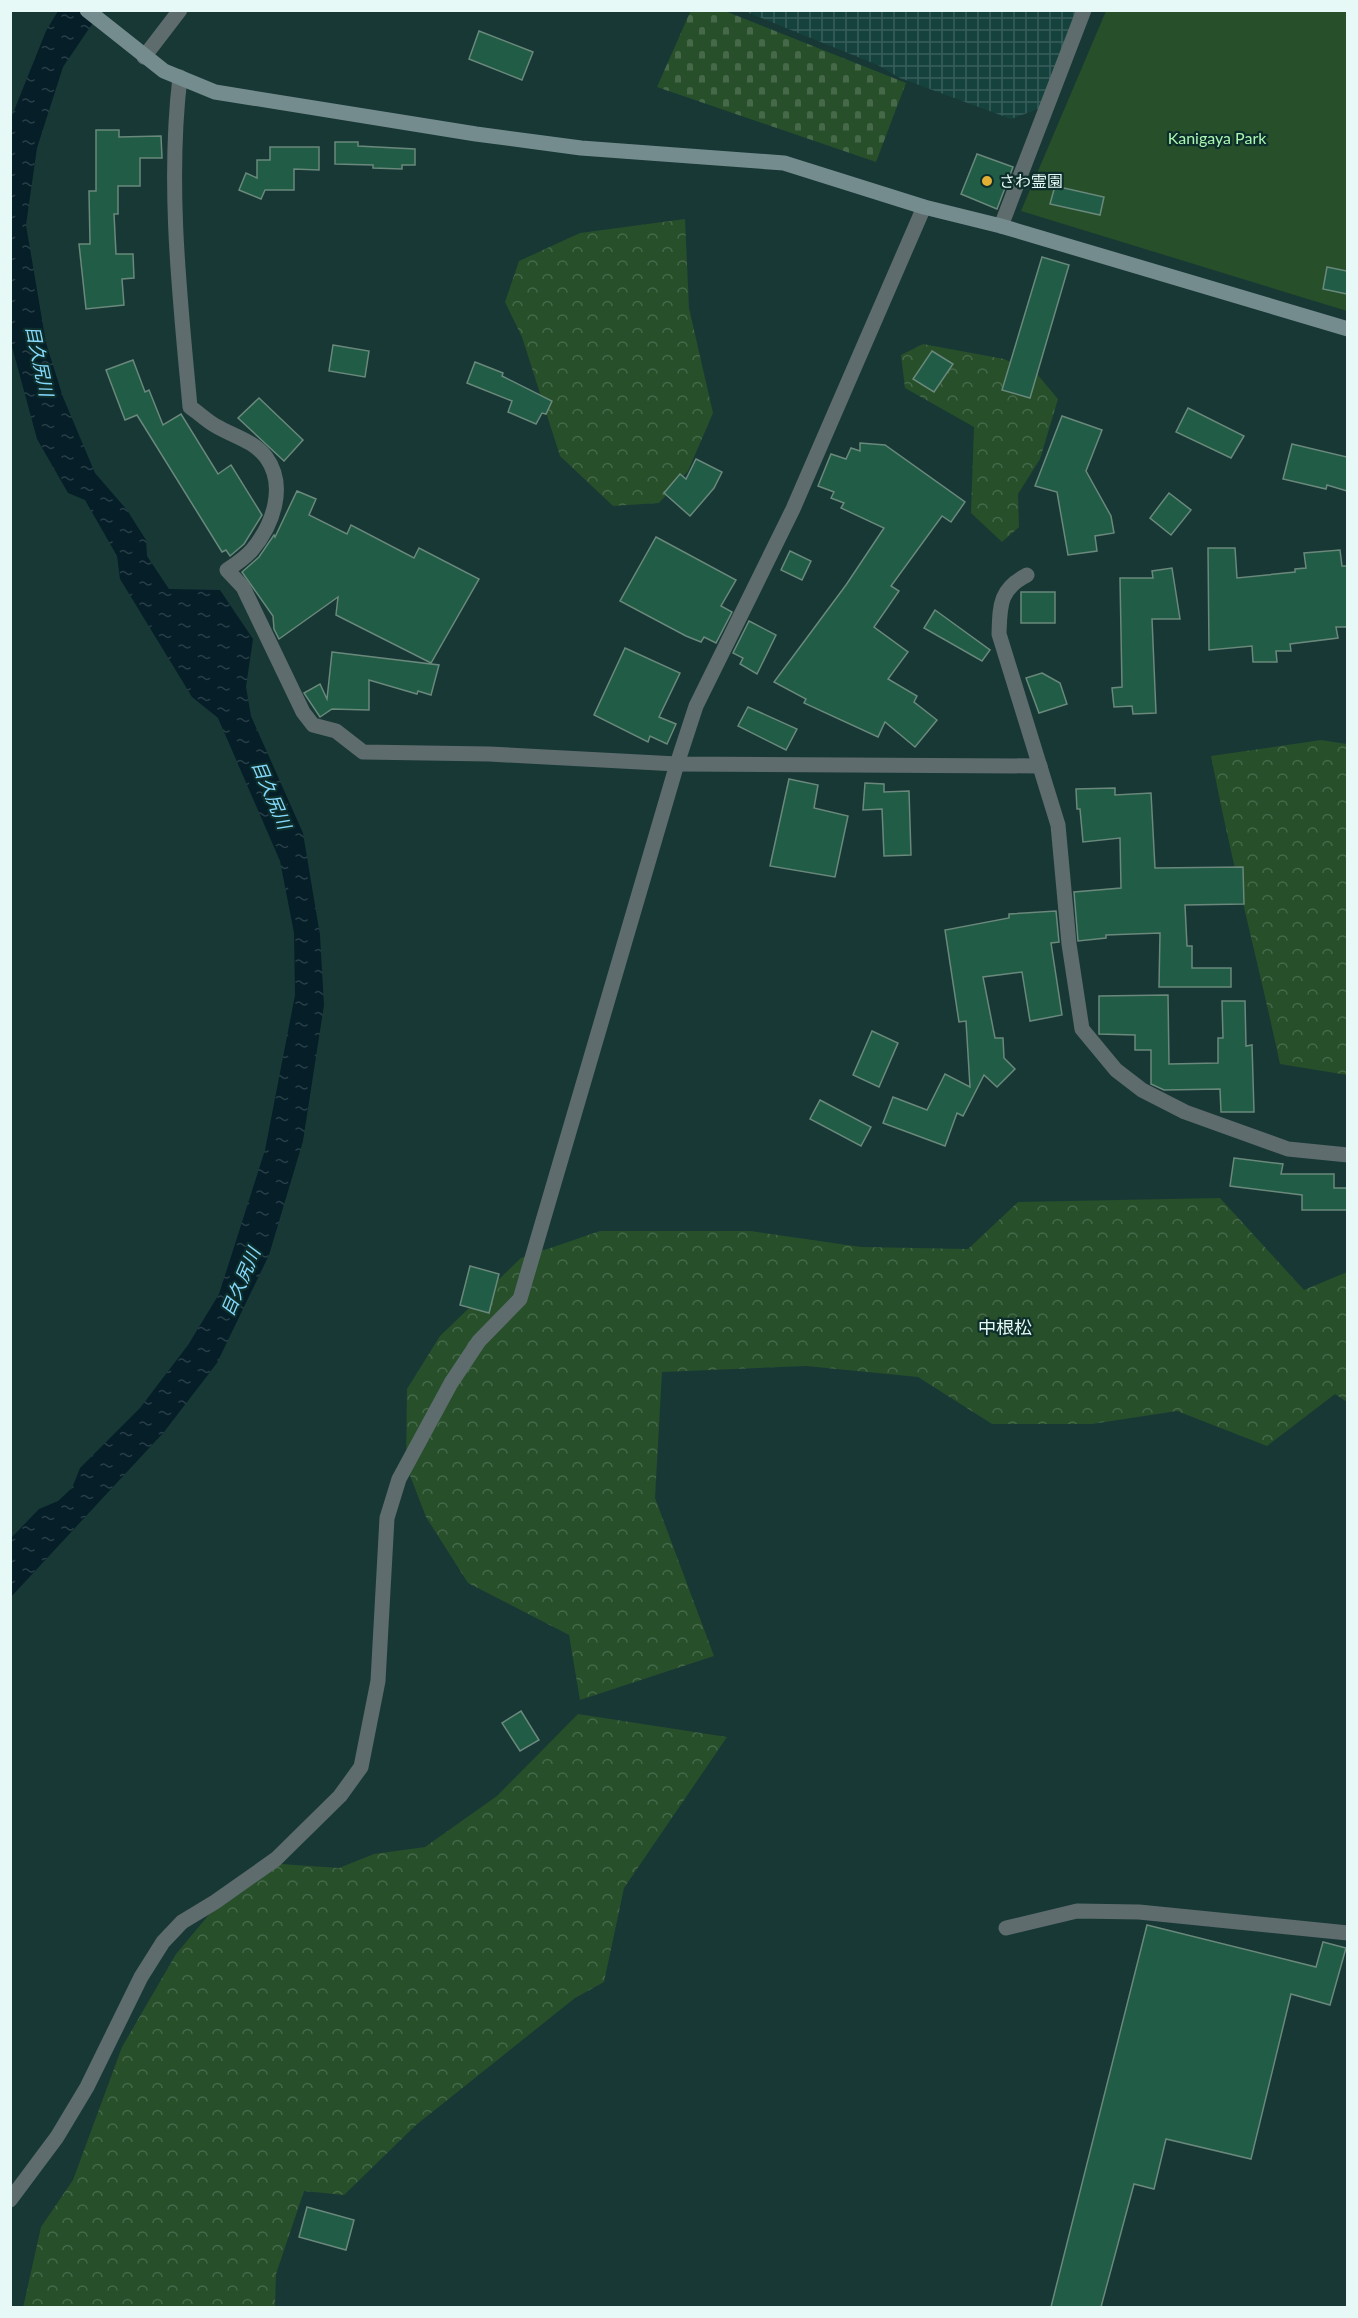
<svg xmlns="http://www.w3.org/2000/svg" width="1358" height="2318" font-family="Lato,'Noto Sans JP',sans-serif">
<defs>
<pattern id="industrial-grid" width="8" height="8" patternUnits="userSpaceOnUse" patternTransform="scale(1.5)"><rect width="8" height="8" fill="#16423e"/><path d="M0 4h8M4 0v8" fill="none" stroke="#385e5a"/></pattern>
<pattern id="forest-crowns" width="20" height="18" patternUnits="userSpaceOnUse" patternTransform="scale(1.5)"><rect width="20" height="18" fill="#264f2a"/><path d="M2 6a3 3 0 1 1 6 0M12 15a3 3 0 1 1 6 0" fill="none" stroke="#46694a"/></pattern>
<pattern id="cemetery-stones" width="16" height="16" patternUnits="userSpaceOnUse" patternTransform="scale(1.5)"><rect width="16" height="16" fill="#264f2a"/><path d="M2 7V4a2 2 0 0 1 4 0v3zM10 15v-3a2 2 0 0 1 4 0v3z" fill="#46694a"/></pattern>
<pattern id="water-ripples" width="26" height="14" patternUnits="userSpaceOnUse" patternTransform="scale(1.5)"><rect width="26" height="14" fill="#051e28"/><path d="M2 4q2-2 4 0t4 0M15 11q2-2 4 0t4 0" fill="none" stroke="#293f48"/></pattern>
</defs>
<rect width="100%" height="100%" fill="#183835"/>
<!-- industrial -->
<path fill="url(#industrial-grid)" d="M744 11H1077L1043 107 1011 119 900 78 880 66Z"/>
<!-- forest -->
<g fill="url(#forest-crowns)">
<path d="M685 219 689 308 713 413 688 471 659 503 613 506 560 456 522 337 505 302 519 261 580 233Z"/>
<path d="M923 344 1004 359 1037 374 1058 399 1040 459 1018 494 1019 527 1002 542 971 513 974 427 905 388 901 355Z"/>
<path d="M1321 740 1347 744V1075L1280 1064C1258 961 1231 860 1211 756Z"/>
<path d="M1220 1198 1304 1290 1347 1272V1402L1335 1394 1267 1446 1177 1411 1092 1424H992L918 1377 806 1366 662 1372 655 1498 714 1656 580 1700 569 1635 468 1583 426 1517 406 1465 407 1389 440 1336 521 1258 600 1231H750L861 1247 968 1249 1018 1202Z"/>
<path d="M578 1714 727 1737 624 1888 604 1982 575 1998 416 2125 344 2195 304 2191 276 2274 275 2307 23 2308 41 2227 73 2180 122 2047 176 1954 223 1898 281 1864 339 1868 374 1854 425 1847 497 1796Z"/>
</g>
<!-- cemetery -->
<path fill="url(#cemetery-stones)" d="M691 10 725 11 906 83 876 162 657 87Z"/>
<!-- park -->
<path fill="#264f2a" d="M1106 11H1347V311L1021 211Z"/>
<!-- water -->
<path fill="url(#water-ripples)" d="M58 11H101L63 67 37 148 26 225 46 343 63 397 95 473 127 510 146 540 147 556 169 589 220 590 253 639 246 687 251 716 303 833 320 935 324 1005 303 1141 269 1255 217 1363 164 1432 11 1597V1538L39 1509 58 1501 72 1488 80 1468 140 1408 188 1345 219 1294 265 1150 295 995 294 933 280 861 218 718 192 697 120 579 117 556 85 500 68 493 37 439 11 343V118L46 31Z"/>
<!-- building -->
<g fill="#205c46" stroke="#6a887b" stroke-width="1.5">
<path d="M479 31 533 52 522 80 469 59Z"/>
<path d="M96 130H119V137L161 136 162 158H140V186H118V214H114L116 254H133L134 278 122 279 124 305 86 309 79 244H90L89 191H96Z"/>
<path d="M335 142H358V146L415 149V165H402V169L373 168V165L335 164Z"/>
<path d="M270 147H319V170L294 169V190H265L261 199 239 190 246 173 257 178V160H270Z"/>
<path d="M977 154 1013 167 997 209 961 194Z"/>
<path d="M1055 186 1104 197 1100 215 1050 204Z"/>
<path d="M1042 257 1069 265 1030 398 1002 390Z"/>
<path d="M1327 267 1347 271V294L1323 289Z"/>
<path d="M333 345 369 351 365 377 329 371Z"/>
<path d="M932 351 953 364 934 392 913 379Z"/>
<path d="M133 360 145 392 149 390 163 425 181 414 218 474 231 465 262 515 244 544 230 556 226 550 222 552 137 415 125 420 106 370Z"/>
<path d="M475 362 503 373 502 376 552 401 546 414 542 413 536 424 508 412 512 401 467 383Z"/>
<path d="M259 398 303 440 284 461 238 418Z"/>
<path d="M1188 408 1244 436 1231 458 1176 432Z"/>
<path d="M1062 416 1102 430 1086 471 1111 516 1114 533 1095 536 1097 551 1068 555 1057 492 1035 486Z"/>
<path d="M860 443 885 445 965 502 951 522 942 516 891 586 899 591 874 627 908 652 888 679 917 696 914 702 937 720 915 747 885 722 878 737 804 703 806 699 774 682 846 585 884 528 841 508 844 503 831 498 834 492 818 486 831 454 846 459 851 448 860 451Z"/>
<path d="M1292 444 1347 457V491L1327 485 1326 489 1283 479Z"/>
<path d="M696 459 722 472 714 488 690 516 664 493 680 474 686 479Z"/>
<path d="M297 491 316 499 309 515 347 534 351 525 414 558 419 548 479 579 431 663 336 615 338 597 279 639 274 629 273 616 242 572 259 557 274 535 275 537Z"/>
<path d="M1169 493 1191 510 1171 535 1150 518Z"/>
<path d="M656 537 736 580 721 606 732 612 716 643 704 637 701 642 686 636 620 601Z"/>
<path d="M1208 548H1235L1237 578 1295 572V569L1306 568 1304 553 1340 550 1342 566H1347V627H1336L1338 638 1290 644 1291 651H1276L1277 662H1253L1252 646 1209 650Z"/>
<path d="M790 551 811 561 802 580 781 570Z"/>
<path d="M1172 568 1180 619H1152L1156 713 1133 714 1132 706 1114 707 1112 688 1122 687 1120 578H1153L1152 571Z"/>
<rect x="1021" y="592" width="34" height="31"/>
<path d="M935 610 990 650 982 661 924 628Z"/>
<path d="M749 621 776 635 757 674 740 664 743 658 733 653Z"/>
<path d="M625 648 680 673 659 717 676 724 667 744 650 736 648 742 594 715Z"/>
<path d="M332 652 439 665 431 695 418 691 417 694 369 680V710L332 709 320 717 304 693 320 684 327 699Z"/>
<path d="M1042 673 1060 683 1067 704 1039 713 1026 678Z"/>
<path d="M748 707 797 729 786 750 738 726Z"/>
<path d="M789 779 818 785 814 808 848 816 835 877 770 866Z"/>
<path d="M865 783 884 784V792L909 791 911 855 884 856 882 809 863 810Z"/>
<path d="M1115 788V795L1151 793 1155 868 1243 867 1244 904 1185 905 1187 946H1192V968H1231V987H1159L1160 933 1106 935V938L1078 941 1074 892 1121 888 1120 838 1083 842 1080 809H1077L1076 789Z"/>
<path d="M1056 911 1059 942 1051 943 1062 1015 1030 1021 1022 972 983 977 995 1038H1003L1004 1058 1015 1069 997 1087 984 1075 963 1116 957 1113 945 1146 883 1123 893 1097 927 1110 945 1074 970 1087 966 1021 959 1022 945 930 1009 918V914Z"/>
<path d="M1168 995 1169 1064 1218 1063V1038H1223L1222 1001H1245L1246 1046 1252 1045 1254 1112H1221L1220 1089 1164 1090 1151 1084V1050H1135V1035L1099 1034V996Z"/>
<path d="M872 1031 898 1043 879 1087 853 1075Z"/>
<path d="M820 1100 871 1127 861 1146 810 1119Z"/>
<path d="M1234 1158 1283 1164 1281 1174H1334V1188H1347V1210H1302V1195L1230 1186Z"/>
<path d="M470 1266 499 1274 489 1313 460 1305Z"/>
<path d="M521 1711 539 1740 520 1751 502 1723Z"/>
<path d="M1147 1925 1316 1967 1323 1942 1346 1948 1330 2005 1291 1994 1251 2159 1166 2139 1154 2189 1134 2184 1101 2307H1051Z"/>
<path d="M307 2207 354 2220 346 2250 299 2237Z"/>
</g>
<g fill="none" stroke-linecap="round" stroke-linejoin="round">
<!-- street -->
<g stroke="#5e6c6e" stroke-width="15">
<path d="M144 57 180 10"/>
<path d="M180 77C167 186 180 298 190 407 199 413 207 421 216 426 233 436 254 441 266 457 287 486 273 525 252 550 246 557 236 564 227 570L243 587 303 712 313 725 336 731 363 752 489 754 677 764 1040 766"/>
<path d="M1001 226 1084 10"/>
<path d="M1027 575C999 589 1000 606 999 634L1058 825 1069 944 1082 1029 1116 1070 1142 1090 1185 1112 1288 1149 1348 1155"/>
<path d="M1006 1928 1077 1911 1139 1912 1348 1933"/>
<path d="M10 2200 57 2137 87 2087 141 1977 163 1942 182 1922 215 1902 276 1859 340 1796 361 1767 378 1681 387 1518 399 1479 451 1383 479 1341 520 1299 677 764 696 706 793 509 924 207"/>
</g>
<!-- secondary -->
<path stroke="#758c8f" stroke-width="15" d="M87 10 164 71 215 92 476 134 581 148 784 163 924 207 1001 226 1348 329"/>
</g>
<!-- markers -->
<circle fill="#e1af34" stroke="#0d2e2b" stroke-width="2" cx="987" cy="181" r="6"/>
<g text-anchor="middle" stroke-width="4.5" stroke-linejoin="round" paint-order="stroke">
<!-- park labels -->
<g font-size="16" fill="#abf6b0" stroke="#0d2e2b">
<text x="1217" y="144">Kanigaya Park</text>
</g>
<!-- poi labels -->
<g font-size="16" fill="#e6f9f6" stroke="#0d2e2b" text-anchor="start">
<text x="999" y="187">さわ霊園</text>
</g>
<!-- water labels -->
<g font-size="18" font-style="italic" fill="#85d9fd" stroke="#0d2e2b">
<text transform="translate(39 361) rotate(78)" y="6">目久尻川</text>
<text transform="translate(271 795) rotate(67)" y="6">目久尻川</text>
<text transform="translate(241 1282) rotate(-67)" y="6">目久尻川</text>
</g>
<!-- neighbourhood labels -->
<g font-size="18" fill="#e6f9f6" stroke="#0d2e2b">
<text x="1005" y="1334">中根松</text>
</g>
</g>
<!-- border -->
<rect width="1358" height="2318" fill="none" stroke="#e6f9f6" stroke-width="24"/>
</svg>
